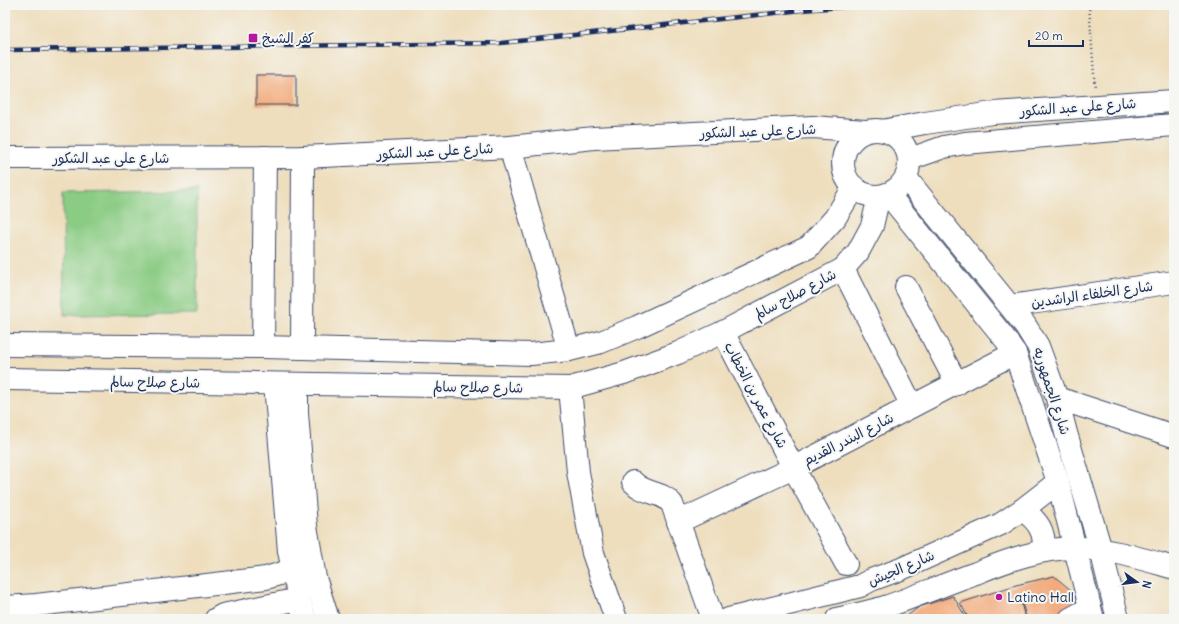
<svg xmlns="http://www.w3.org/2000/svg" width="1179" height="624" font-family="Delius,'Playpen Sans Arabic',sans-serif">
<rect width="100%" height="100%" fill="#f6f6f2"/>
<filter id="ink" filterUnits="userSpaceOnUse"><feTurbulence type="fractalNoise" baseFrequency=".025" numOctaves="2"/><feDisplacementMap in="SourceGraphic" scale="8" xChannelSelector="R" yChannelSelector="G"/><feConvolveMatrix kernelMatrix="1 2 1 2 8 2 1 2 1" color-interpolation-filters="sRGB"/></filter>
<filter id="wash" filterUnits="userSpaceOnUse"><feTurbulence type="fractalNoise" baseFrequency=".012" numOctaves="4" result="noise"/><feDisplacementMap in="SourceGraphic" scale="16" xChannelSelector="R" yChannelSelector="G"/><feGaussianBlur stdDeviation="0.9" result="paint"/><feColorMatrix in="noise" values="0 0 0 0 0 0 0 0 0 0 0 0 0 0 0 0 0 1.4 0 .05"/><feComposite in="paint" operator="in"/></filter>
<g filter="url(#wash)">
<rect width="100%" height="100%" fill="#eedebd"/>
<!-- green -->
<path fill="#8bcc84" stroke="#537e71" d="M197 191V314L64 315 63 193Z"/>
<g id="blocks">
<!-- building -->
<g fill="#f2aa7b">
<rect x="256" y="75" width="40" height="30"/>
<path d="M1054 576 1073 592 1077 608 1060 619H1027L1019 594 1025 619H969L960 603 1016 585Z"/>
<path d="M953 596 967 619H907V616L919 607Z"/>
</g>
</g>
</g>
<g filter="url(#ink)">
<use href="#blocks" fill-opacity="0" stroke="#3b496c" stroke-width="1"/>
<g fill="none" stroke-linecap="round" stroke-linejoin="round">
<!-- minor casing -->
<g stroke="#3b496c" stroke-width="24">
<g id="minor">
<path d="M510 147 569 350"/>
<path d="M5 158 303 157 510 147 594 138 813 127 865 131"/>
<path d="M906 178 1025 325 1038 346 1057 398 1066 433 1101 550 1118 619"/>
<path d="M888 194 1006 340 1015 353 1058 482 1093 619"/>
<path d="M843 269 912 406"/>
<path d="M906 287 957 384"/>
<path d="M1010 306 1174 282"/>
<path d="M723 332 793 467 846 564"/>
<path d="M263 347 265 157"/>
<path d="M302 348 303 157"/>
<path d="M275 384 289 551 299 599 305 619"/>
<path d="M297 384V413L306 526 315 578 328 619"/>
<path d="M570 388 578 472 593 553 616 619"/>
<path d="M1057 398 1174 436"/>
<path d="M633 482C645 495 661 490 672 504L713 619"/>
<path d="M1022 510C1039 521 1045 532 1044 551"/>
<path d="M678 522 785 472 1015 353"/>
<path d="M5 607 36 605 266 578 292 570"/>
<path d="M216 619 223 615 299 599"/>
<path d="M729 619 860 586 871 580 901 569 1001 524 1022 510 1058 482"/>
<path d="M837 619C853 615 869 612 885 607 915 597 945 584 976 573 1008 560 1041 548 1076 548 1109 548 1142 559 1174 568"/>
<path d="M1070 619 1090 608"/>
</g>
</g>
<!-- major casing -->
<g stroke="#3b496c" stroke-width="24">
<g id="major">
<circle cx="876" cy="163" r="33"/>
<path d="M887 130 925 123 993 113 1174 101"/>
<path d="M910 159 944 147 965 143 1174 125"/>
<path d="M5 345 263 347 531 354 569 350 601 342 637 327 809 247 835 218 854 187"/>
<path d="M5 379 570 388 624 373 678 353 723 332 843 269 858 252 872 226 879 196"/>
</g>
</g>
<!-- path -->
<path stroke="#3b496c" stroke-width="2.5" stroke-dasharray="1 3" stroke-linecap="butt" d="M1089 5 1095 88"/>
<!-- minor -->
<use href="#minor" stroke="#fff" stroke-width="22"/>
<!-- major -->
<use href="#major" stroke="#fff" stroke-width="22"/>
<!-- rail casing -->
<g stroke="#1b2f5e" stroke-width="4.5">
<path id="rail" d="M5 50 501 43 802 10 868 5"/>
</g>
<!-- rail -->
<use href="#rail" stroke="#f6f6f2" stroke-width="3" stroke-dasharray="9" stroke-linecap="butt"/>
</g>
</g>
<!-- markers -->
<g fill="#b5179e" stroke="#f6f6f2" stroke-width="1.5">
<rect x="248" y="33" width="10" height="10" rx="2"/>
<circle cx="999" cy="597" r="4"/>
</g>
<g text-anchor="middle" stroke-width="4" stroke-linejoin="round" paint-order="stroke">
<!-- poi labels -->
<g font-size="14" fill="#1b2f5e" stroke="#f6f6f2" text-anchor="start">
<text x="262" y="43">كفر الشيخ</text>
<text x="1007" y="602">Latino Hall</text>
</g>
<!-- street labels -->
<g font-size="14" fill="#1b2f5e" stroke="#f6f6f2">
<text transform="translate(1078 107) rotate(-4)" y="5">شارع على عبد الشكور</text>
<text transform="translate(758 131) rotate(-2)" y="5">شارع على عبد الشكور</text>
<text transform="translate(435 151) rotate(-3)" y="5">شارع على عبد الشكور</text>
<text x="111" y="163">شارع على عبد الشكور</text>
<text transform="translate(795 294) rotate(-28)" y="5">شارع صلاح سالم</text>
<text transform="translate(1092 294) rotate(-8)" y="5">شارع الخلفاء الراشدين</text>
<text transform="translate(155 382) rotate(1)" y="5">شارع صلاح سالم</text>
<text transform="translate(478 387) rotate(1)" y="5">شارع صلاح سالم</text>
<text transform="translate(1052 391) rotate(72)" y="5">شارع الجمهوريه</text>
<text transform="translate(756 395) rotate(62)" y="5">شارع عمر بن الخطاب</text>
<text transform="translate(848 439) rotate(-27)" y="5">شارع البندر القديم</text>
<text transform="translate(901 568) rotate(-23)" y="5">شارع الجيش</text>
</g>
</g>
<!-- margin -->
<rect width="1179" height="624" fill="none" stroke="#f6f6f2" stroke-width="20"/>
<!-- north arrow -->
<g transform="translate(1137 582) rotate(104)" stroke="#f6f6f2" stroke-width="3" paint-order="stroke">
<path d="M0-3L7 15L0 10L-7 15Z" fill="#1b2f5e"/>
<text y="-6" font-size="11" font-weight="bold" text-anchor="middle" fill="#1b2f5e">N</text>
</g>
<!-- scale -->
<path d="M1029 40v6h54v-6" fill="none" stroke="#1b2f5e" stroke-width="2"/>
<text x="1035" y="40" font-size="12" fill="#1b2f5e" stroke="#f6f6f2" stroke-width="3" paint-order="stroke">20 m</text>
</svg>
